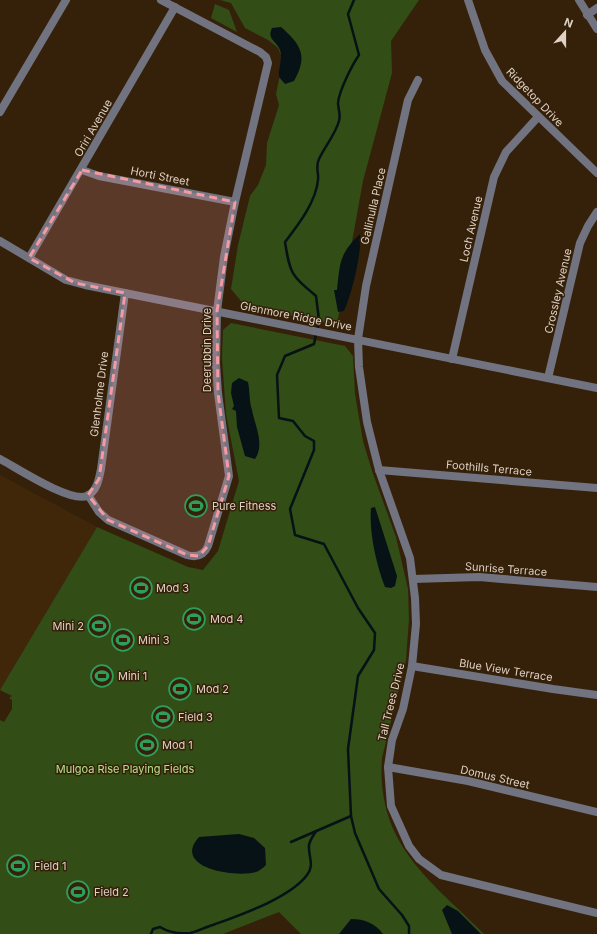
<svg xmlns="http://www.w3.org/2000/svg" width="597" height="934" font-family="Inter,sans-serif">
<rect width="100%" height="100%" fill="#35210a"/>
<!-- built -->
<path fill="#412709" d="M0 475 97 527 0 690Z"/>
<!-- green -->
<g fill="#324d16">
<path d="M220 0H419L391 41 392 73 363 181 337 325 245 306 231 289 238 245 250 196 258 185 266 165 267 143 279 105 276 94 283 60 278 48 268 40 245 28 231 3Z"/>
<path d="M215 4 229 10 237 32 211 18Z"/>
<path d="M231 323 345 346 353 356 355 394 363 441 372 471 396 537 408 589 409 619 406 660 382 758C376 844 429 879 484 934H301L279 912 223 934H0V720L4 722 12 709V700L9 698 12 696 0 690 97 527 188 567 203 570 218 551 239 481 226 414 222 358 223 330Z"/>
</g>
<!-- water -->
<g fill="#061215">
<path d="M281 27C300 44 309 55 294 81L285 84 279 77C278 68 284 56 279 48 275 40 267 39 272 28Z"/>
<path d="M360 234C362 253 352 293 344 311L338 312 334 290H337C340 263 339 254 360 234Z"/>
<path d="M239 378 248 382C250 391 249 401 252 410 255 426 265 444 255 459L245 456 237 427 236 411 232 409 234 406 231 393 232 383Z"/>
<path d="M375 507 397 576 395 586 391 588 385 587C376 564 369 532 371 508Z"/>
<path d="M239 834 254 838 265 848 266 865C263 868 259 871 256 872 236 878 171 868 199 837Z"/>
<path d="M447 905 458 911 481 934H452L442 910Z"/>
<path d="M351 919C364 919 375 923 383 934H339Z"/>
</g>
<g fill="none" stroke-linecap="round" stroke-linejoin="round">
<!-- stream -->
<g stroke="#061215" stroke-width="2.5">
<path d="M354 0 348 14 359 55C352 65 339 91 338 103 338 108 341 115 339 121 335 135 325 146 319 159 315 167 319 172 318 180 316 202 298 225 285 242 290 274 291 275 316 296L319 320 314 344 285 356 277 375 279 418 293 421 305 436 314 441V450L290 509 295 535 324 544 358 608 375 633 374 650 358 676 348 749 351 816 355 833 379 889 402 915 409 926V934"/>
<path d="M291 842 351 816"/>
<path d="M151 934 153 929 160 927C168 932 180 934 190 933 197 932 205 927 213 925 240 915 290 898 307 875 315 865 308 856 309 845 310 840 313 836 316 831"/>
</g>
<!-- minor -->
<g stroke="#717380" stroke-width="8">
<path d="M579 0 597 29"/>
<path d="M587 15 597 8"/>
<path d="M418 80 408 100 366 286 358 339 359 367 367 422 379 470 410 558 415 598 416 624 412 666 403 709 392 740 388 767 391 806 409 846 419 859 441 875 597 913"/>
<path d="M0 112 66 0"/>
<path d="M82 170 99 176 235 202"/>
<path d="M29 258 175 7"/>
<path d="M452 359 494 177 506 152 538 117"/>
<path d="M548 378 580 243 588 226 597 212"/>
<path d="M0 459C17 468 70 503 87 496 97 491 99 479 101 469L125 293"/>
<path d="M379 470 597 488"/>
<path d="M88 495 99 512 108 520 187 555C197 558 204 555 208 546L229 476 218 393 216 364 217 311 224 257 235 202 268 63 266 57 260 52 161 0"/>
<path d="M413 579 479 577 597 587"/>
<path d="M412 666 553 689 597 695"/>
<path d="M388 767 468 781 597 812"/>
</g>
<!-- tertiary -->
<g stroke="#717380" stroke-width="8">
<path d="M468 0 485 50 502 81 597 173"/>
<path d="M0 241 66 280 85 285 597 388"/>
</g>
</g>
<!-- marked area -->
<path fill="#f49aa0" fill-opacity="0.2" stroke="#f49aa0" stroke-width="3" stroke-dasharray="8 5" stroke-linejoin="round" d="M82 170 235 202 217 311 218 393 229 476 208 546 199 556 187 555 108 520 88 495 99 479 125 293 75 283 29 258Z"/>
<!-- icons -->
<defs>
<g id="stadium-ring" transform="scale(1.15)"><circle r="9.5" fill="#35210a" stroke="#2e9e5b" stroke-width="1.5"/><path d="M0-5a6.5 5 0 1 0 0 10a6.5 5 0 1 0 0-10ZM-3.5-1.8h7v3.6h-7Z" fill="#2e9e5b"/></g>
</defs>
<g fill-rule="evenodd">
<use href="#stadium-ring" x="196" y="506"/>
<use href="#stadium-ring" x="141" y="588"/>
<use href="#stadium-ring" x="194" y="619"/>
<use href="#stadium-ring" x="99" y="626"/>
<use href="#stadium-ring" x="123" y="640"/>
<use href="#stadium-ring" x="102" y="676"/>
<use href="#stadium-ring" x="180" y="689"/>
<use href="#stadium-ring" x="163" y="717"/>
<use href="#stadium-ring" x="147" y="745"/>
<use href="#stadium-ring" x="18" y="866"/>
<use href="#stadium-ring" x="78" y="892"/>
</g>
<g text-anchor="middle" stroke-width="3" stroke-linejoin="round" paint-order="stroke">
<!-- street labels -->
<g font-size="11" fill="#dfd1c4" stroke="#35210a">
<text transform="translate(535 97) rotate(46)" y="4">Ridgetop Drive</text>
<text transform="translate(93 128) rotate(-60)" y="4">Oriri Avenue</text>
<text transform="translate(160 176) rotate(11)" y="4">Horti Street</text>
<text transform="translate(373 206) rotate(-77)" y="4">Gallinulla Place</text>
<text transform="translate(471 229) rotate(-77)" y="4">Loch Avenue</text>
<text transform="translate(558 291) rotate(-77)" y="4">Crossley Avenue</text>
<text transform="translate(296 316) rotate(11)" y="4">Glenmore Ridge Drive</text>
<text transform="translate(207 350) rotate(-90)" y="4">Deerubbin Drive</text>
<text transform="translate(99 394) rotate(-83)" y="4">Glenholme Drive</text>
<text transform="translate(489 468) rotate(5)" y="4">Foothills Terrace</text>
<text transform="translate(506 569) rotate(4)" y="4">Sunrise Terrace</text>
<text transform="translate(506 670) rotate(9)" y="4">Blue View Terrace</text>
<text transform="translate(391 702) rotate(-76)" y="4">Tall Trees Drive</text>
<text transform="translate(495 777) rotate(13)" y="4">Domus Street</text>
</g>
<!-- poi labels -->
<g font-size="11" fill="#dfd1c4" stroke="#35210a" text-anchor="start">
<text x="212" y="510">Pure Fitness</text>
<text x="156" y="592">Mod 3</text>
<text x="210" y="623">Mod 4</text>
<text x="84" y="630" text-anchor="end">Mini 2</text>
<text x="138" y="644">Mini 3</text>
<text x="118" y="680">Mini 1</text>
<text x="196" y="693">Mod 2</text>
<text x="178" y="721">Field 3</text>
<text x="162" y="749">Mod 1</text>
<text x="34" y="870">Field 1</text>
<text x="94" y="896">Field 2</text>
</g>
<!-- park labels -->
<g font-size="11" fill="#b3e28a" stroke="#35210a">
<text x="125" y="773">Mulgoa Rise Playing Fields</text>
</g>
</g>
<!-- north arrow -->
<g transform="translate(565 32) rotate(21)" stroke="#35210a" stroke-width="3" paint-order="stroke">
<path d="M0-3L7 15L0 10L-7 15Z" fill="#dfd1c4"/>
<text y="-6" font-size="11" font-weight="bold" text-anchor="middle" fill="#dfd1c4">N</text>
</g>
</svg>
